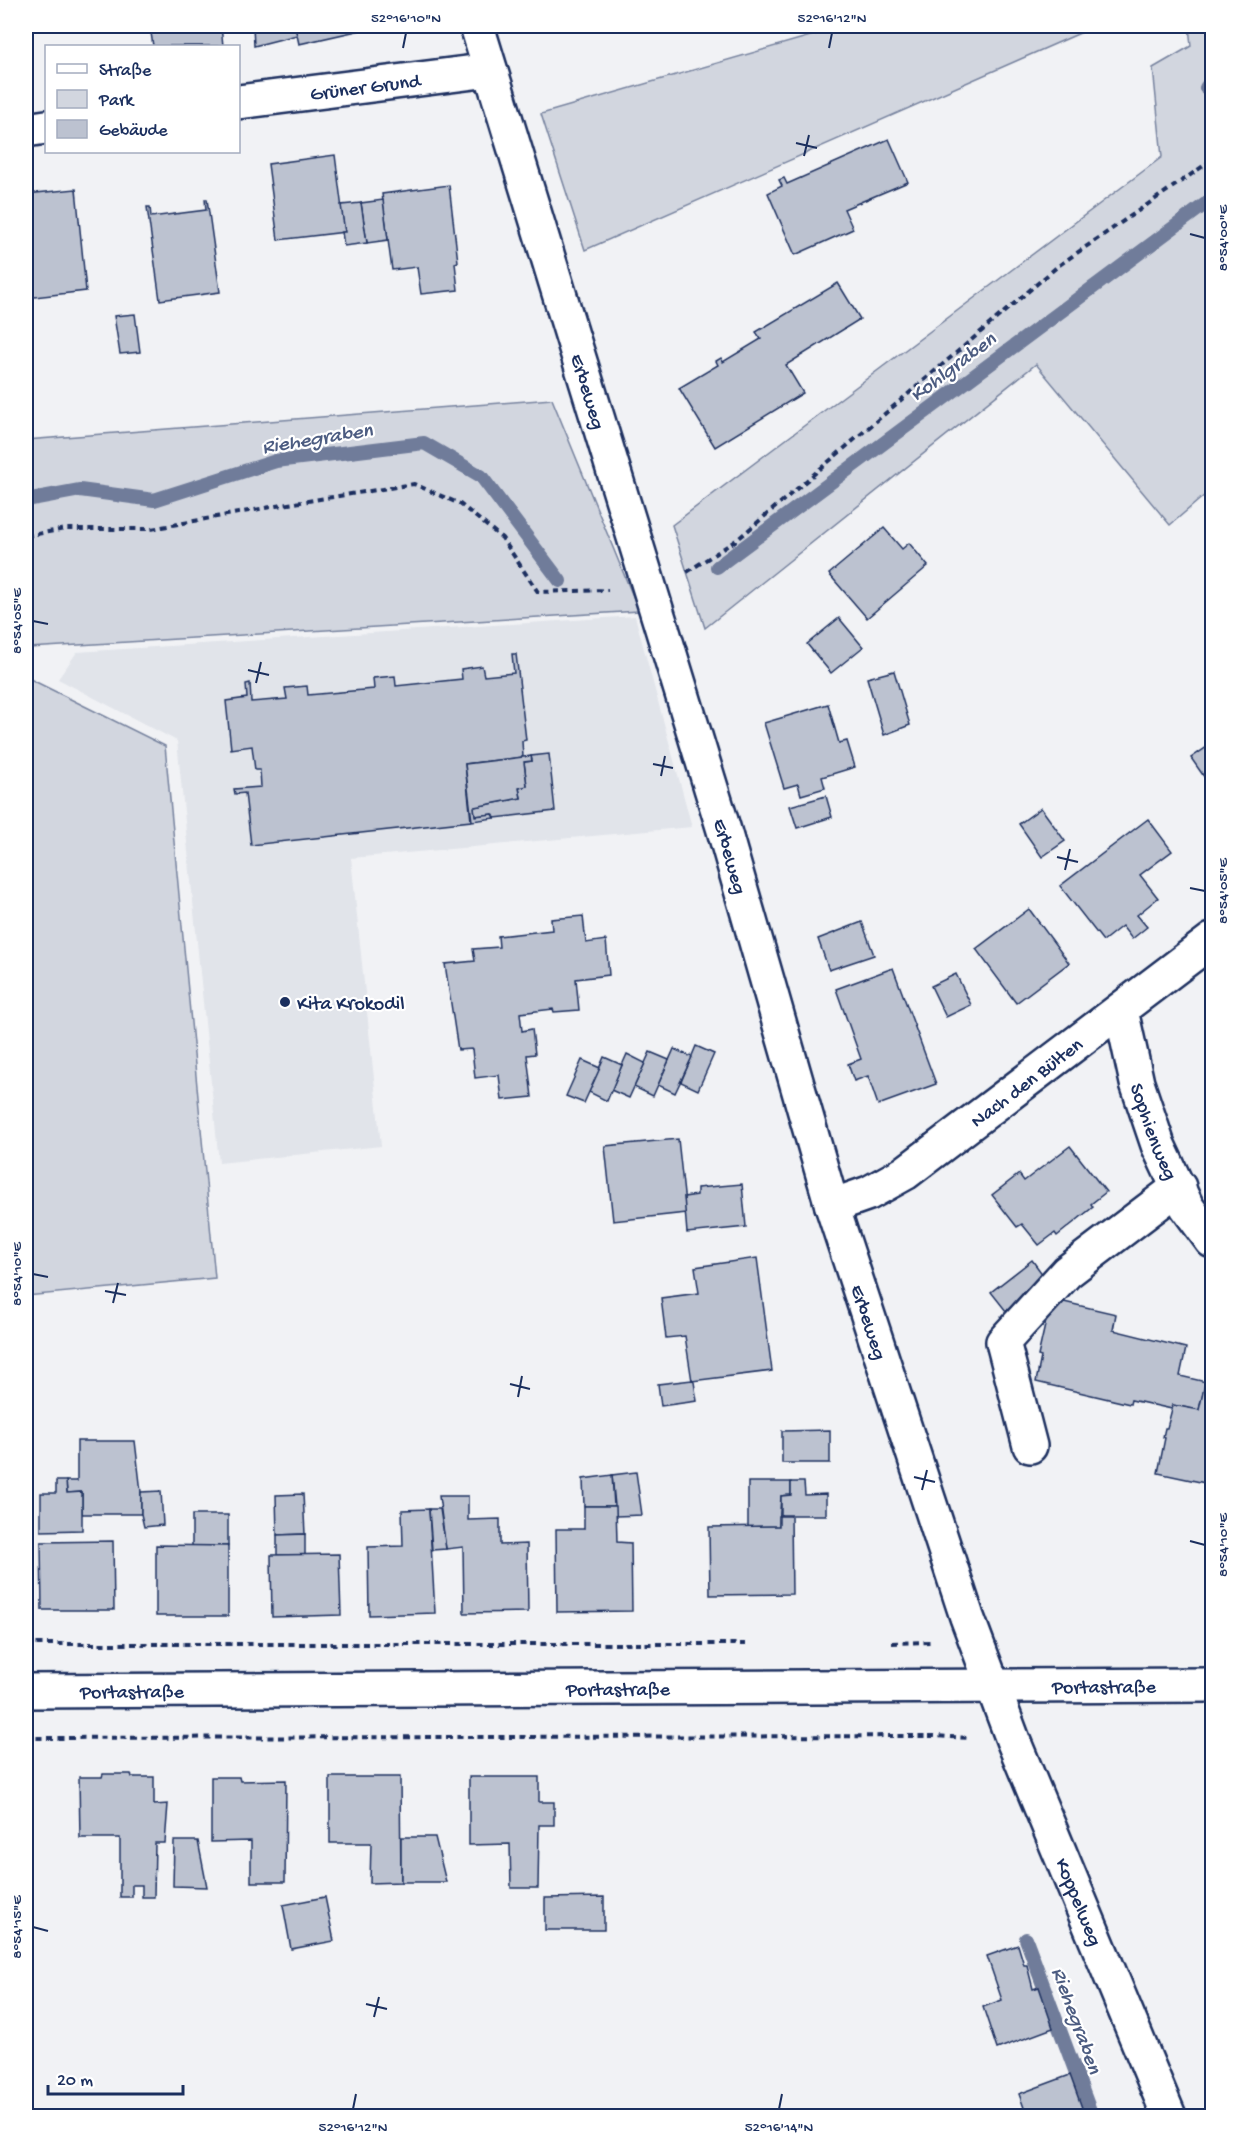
<svg xmlns="http://www.w3.org/2000/svg" width="1238" height="2142" font-family="'Gochi Hand',sans-serif">
<rect width="100%" height="100%" fill="#f1f2f5"/>
<filter id="ink" filterUnits="userSpaceOnUse"><feTurbulence type="fractalNoise" baseFrequency=".0167" numOctaves="2"/><feDisplacementMap in="SourceGraphic" scale="12" xChannelSelector="R" yChannelSelector="G"/><feConvolveMatrix kernelMatrix="1 2 1 2 8 2 1 2 1" color-interpolation-filters="sRGB"/></filter>
<g filter="url(#ink)">
<!-- built -->
<path fill="#e1e4ea" d="M635 616 692 827 351 858 381 1146 219 1163 177 741 58 679 77 652Z"/>
<!-- green -->
<g fill="#d2d6df" stroke="#76829e" stroke-width="1.5">
<path d="M845 26H1096L585 250 541 114Z"/>
<path d="M1189 26H1212V489L1170 525 1036 364 705 628 672 525 1162 157 1153 68 1191 46Z"/>
<path d="M552 399 639 611 29 648 26 651V440Z"/>
<path d="M26 677 165 746 215 1278 26 1296Z"/>
</g>
<g fill="none" stroke-linecap="round" stroke-linejoin="round">
<!-- stream -->
<g stroke="#707c9a" stroke-width="14">
<path d="M1206 88 1212 79"/>
<path d="M26 500 80 490 154 500 276 461 424 443 481 476 560 581"/>
<path d="M717 567 1212 199"/>
<path d="M1026 1939 1092 2116"/>
</g>
</g>
<!-- building -->
<g fill="#bcc2d0" stroke="#1b2f5e" stroke-width="1.5">
<path d="M150 26H221L223 46H153Z"/>
<path d="M253 26H295L297 35 254 46Z"/>
<path d="M295 26H379L299 44Z"/>
<path d="M889 139 908 182 844 209 853 229 795 255 768 193 782 186 779 180 784 178 787 184Z"/>
<path d="M335 155 345 232 278 240 268 164Z"/>
<path d="M449 185 458 262 455 263 458 290 421 294 417 267 392 270 382 194Z"/>
<path d="M76 189 86 291 26 298V194Z"/>
<path d="M205 199H207L220 292 160 300 147 207H150L151 217 206 210Z"/>
<path d="M383 200 388 240 367 243 361 203Z"/>
<path d="M361 203 367 243 344 246 342 232H345L341 205Z"/>
<path d="M838 283 860 319 786 365 803 393 715 447 679 388 718 365 716 361 721 358 723 362 761 339 756 332Z"/>
<path d="M135 314 140 352 120 354 114 316Z"/>
<path d="M884 528 902 549 909 543 928 566 867 618 829 574Z"/>
<path d="M839 618 863 647 831 673 807 644Z"/>
<path d="M512 654H516L526 740 522 741 523 757 465 764 471 821 251 845 245 793 235 794 234 789 261 787 260 770H255L252 746 231 749 226 701 247 698 246 684 250 683 251 702 287 699 285 688 307 686 308 695 374 689 373 678 395 676 396 686 462 679 461 669 482 666 484 676 514 673Z"/>
<path d="M894 671 910 725 884 735 867 678Z"/>
<path d="M828 704 839 743 847 741 855 767 822 777 825 788 801 795 798 784 784 788 764 723Z"/>
<path d="M1207 747 1212 752V788L1191 758Z"/>
<path d="M549 754 555 811 495 818 493 814 475 816 474 807 521 798 519 788 527 786 524 762 532 761 531 756Z"/>
<path d="M531 756 532 761 524 762 527 786 519 788 521 798 474 807 475 816 493 814 495 818 472 821 465 764Z"/>
<path d="M826 796 832 817 797 828 790 806Z"/>
<path d="M1041 808 1065 841 1042 857 1019 824Z"/>
<path d="M1148 819 1172 851 1140 875 1158 898 1137 915 1147 927 1132 939 1122 926 1103 941 1060 886Z"/>
<path d="M1029 909 1069 963 1016 1003 976 949Z"/>
<path d="M583 916 586 943 606 940 609 975 576 979 579 1010 554 1012 553 1009 520 1013 522 1031 532 1029 535 1054 527 1055 532 1097 502 1100 499 1075 475 1078 472 1049 458 1050 445 964 475 961 473 949 499 947 498 936 552 930 551 919Z"/>
<path d="M862 922 874 955 829 970 818 939Z"/>
<path d="M893 968 936 1084 878 1105 868 1076 854 1081 848 1064 861 1059 836 989Z"/>
<path d="M956 974 971 1005 946 1017 931 986Z"/>
<path d="M696 1046 714 1054 698 1090 681 1082Z"/>
<path d="M674 1049 692 1057 675 1093 658 1085Z"/>
<path d="M650 1052 669 1060 653 1096 634 1087Z"/>
<path d="M627 1054 645 1063 629 1098 611 1090Z"/>
<path d="M604 1057 622 1065 607 1101 589 1092Z"/>
<path d="M582 1060 600 1068 584 1103 566 1096Z"/>
<path d="M678 1139 686 1213 613 1221 605 1146Z"/>
<path d="M1070 1146 1106 1192 1091 1204 1093 1207 1057 1236 1055 1233 1039 1245 1022 1224 1017 1227 992 1195 1019 1174 1024 1181Z"/>
<path d="M742 1184 746 1227 687 1233 684 1197 697 1195V1188Z"/>
<path d="M757 1258 772 1371 692 1381 685 1336 666 1338 661 1298 699 1293 695 1267Z"/>
<path d="M1032 1260 1046 1279 1006 1311 991 1292Z"/>
<path d="M1051 1299 1116 1314 1113 1330 1186 1348 1180 1376 1206 1382 1199 1410 1173 1405 1172 1409 1131 1400 1130 1404 1036 1382 1041 1357 1038 1356Z"/>
<path d="M1209 1366 1212 1367V1472L1210 1484 1158 1473 1165 1438 1163 1437 1165 1428H1167L1173 1405 1199 1410Z"/>
<path d="M692 1380 694 1382 697 1401 661 1406 658 1384Z"/>
<path d="M830 1430V1463H782V1431Z"/>
<path d="M77 1441H135L141 1492V1514H82V1492L67 1493 66 1481H77Z"/>
<path d="M636 1472 642 1515 616 1516 612 1475Z"/>
<path d="M612 1475 614 1506H584L583 1479Z"/>
<path d="M56 1481H66L67 1493 82 1492V1530L41 1531V1493H56Z"/>
<path d="M748 1482H791V1495L781 1496 779 1526 748 1527Z"/>
<path d="M791 1482H804L805 1495 826 1494V1515H781V1496L791 1495Z"/>
<path d="M161 1491 163 1525 144 1527 141 1514V1492Z"/>
<path d="M303 1494 305 1534 277 1535 276 1495Z"/>
<path d="M439 1496H468V1520L500 1519V1545L527 1544 528 1612 464 1613 463 1547 446 1549Z"/>
<path d="M584 1506H616L617 1542 631 1543 632 1611 557 1612 556 1529H584Z"/>
<path d="M429 1509 435 1613 369 1615 368 1547 403 1546 402 1510Z"/>
<path d="M429 1509H440L446 1549 432 1550Z"/>
<rect x="192" y="1515" width="36" height="31"/>
<path d="M779 1516H791L792 1594 710 1595 709 1527 779 1526Z"/>
<path d="M305 1534V1555H277V1535Z"/>
<path d="M113 1541 114 1610H42L41 1542Z"/>
<path d="M156 1545 228 1546V1616H156Z"/>
<path d="M339 1554 341 1615 272 1617 271 1555Z"/>
<path d="M103 1774H131L132 1777H154V1805L168 1804 165 1843H155L154 1897H142V1885H132V1897H120V1838H80L79 1777H102Z"/>
<path d="M211 1777H239L240 1781 286 1780 285 1882H251V1841L211 1842Z"/>
<path d="M330 1777H400L401 1882 370 1883 371 1843H330Z"/>
<path d="M469 1777H539V1802H554V1825H539L538 1888H511L510 1844 469 1845Z"/>
<path d="M401 1837H435L446 1882H401Z"/>
<path d="M174 1841H198L207 1887 173 1886Z"/>
<path d="M325 1897 334 1941 291 1949 283 1905Z"/>
<path d="M604 1897V1930H545V1898Z"/>
<path d="M1018 1945 1024 1965H1027L1033 1989 1039 1987 1053 2028 997 2049 983 2007 1002 2000 987 1956Z"/>
<path d="M1070 2075 1085 2116H1027L1019 2094Z"/>
</g>
<g fill="none" stroke-linecap="round" stroke-linejoin="round">
<!-- minor casing -->
<g stroke="#1b2f5e" stroke-width="38">
<g id="minor">
<path id="s1" d="M477 26 723 827 832 1206 967 1617 1013 1740 1169 2116"/>
<path id="s2" d="M238 102 490 70"/>
<path d="M26 130 46 127"/>
<path id="s3" d="M1121 1010 1137 1083 1158 1145 1187 1207 1212 1241"/>
<path id="s4" d="M832 1206 869 1193 905 1173 1212 940"/>
<path d="M1030 1446 1003 1342 1067 1272 1179 1187"/>
</g>
</g>
<!-- major casing -->
<g stroke="#1b2f5e" stroke-width="38">
<g id="major">
<path id="s5" d="M26 1691 1212 1685"/>
</g>
</g>
<!-- path -->
<g stroke="#1b2f5e" stroke-width="4" stroke-dasharray="6 4.5" stroke-linecap="butt">
<path d="M26 536 65 529H151L276 506 414 484 460 504 502 538 538 592 608 590"/>
<path d="M687 572 738 539 1058 266 1212 160"/>
<path d="M892 1643 933 1642"/>
<path d="M26 1644H750"/>
<path d="M26 1738 934 1736 970 1738"/>
</g>
<!-- minor -->
<use href="#minor" stroke="#fff" stroke-width="33"/>
<!-- major -->
<use href="#major" stroke="#fff" stroke-width="33"/>
</g>
</g>
<!-- ticks -->
<path fill="none" stroke="#1b2f5e" stroke-width="2" d="M403 48 406 33M829 48 832 33M796 143 817 148M804 156 809 135M1190 234 1205 238M33 621 48 624M248 670 269 675M256 683 261 662M653 764 673 768M661 776 665 756M1057 857 1078 862M1065 870 1070 849M1190 888 1205 891M33 1274 48 1277M105 1291 126 1295M113 1303 118 1283M510 1384 530 1389M518 1397 522 1376M914 1477 935 1482M922 1490 927 1470M1190 1541 1205 1545M33 1927 48 1931M366 2004 387 2009M374 2017 379 1997M353 2109 356 2094M779 2109 782 2094"/>
<!-- markers -->
<circle fill="#1b2f5e" stroke="#fff" stroke-width="2" cx="285" cy="1002" r="6"/>
<g text-anchor="middle" stroke-width="4.5" stroke-linejoin="round" paint-order="stroke">
<!-- street labels -->
<g font-size="20" fill="#1b2f5e" stroke="#fff">
<text dy="7" stroke="none"><textPath href="#s2" startOffset="128">Grüner Grund</textPath></text>
<text dy="7" stroke="none"><textPath href="#s1" startOffset="382">Erbeweg</textPath></text>
<text dy="7" stroke="none"><textPath href="#s1" startOffset="868">Erbeweg</textPath></text>
<text dy="7" stroke="none"><textPath href="#s4" startOffset="232">Nach den Bülten</textPath></text>
<text dy="7" stroke="none"><textPath href="#s3" startOffset="126">Sophienweg</textPath></text>
<text dy="7" stroke="none"><textPath href="#s1" startOffset="1354">Erbeweg</textPath></text>
<text dy="7" stroke="none"><textPath href="#s5" startOffset="1078">Portastraße</textPath></text>
<text dy="7" stroke="none"><textPath href="#s5" startOffset="592">Portastraße</textPath></text>
<text dy="7" stroke="none"><textPath href="#s5" startOffset="106">Portastraße</textPath></text>
<text dy="7" stroke="none"><textPath href="#s1" startOffset="1971">Koppelweg</textPath></text>
</g>
<!-- poi labels -->
<g font-size="20" fill="#1b2f5e" stroke="#fff" text-anchor="start">
<text x="297" y="1009">Kita Krokodil</text>
</g>
<!-- water labels -->
<g font-size="21" font-style="italic" fill="#4c5c81" stroke="#fff">
<text transform="translate(952 366) rotate(-37)" y="7">Kohlgraben</text>
<text transform="translate(317 437) rotate(-9)" y="7">Riehegraben</text>
<text transform="translate(1078 2020) rotate(70)" y="7">Riehegraben</text>
</g>
</g>
<!-- margin -->
<rect width="1238" height="2142" fill="none" stroke="#fff" stroke-width="66"/>
<!-- legend -->
<rect x="45" y="45" width="195" height="108" fill="#ffffff" stroke="#a4acbf" stroke-width="1.5"/>
<rect x="57" y="64" width="30" height="9" fill="#ffffff" stroke="#a4acbf" stroke-width="1.5"/>
<text x="99" y="75" font-size="18" fill="#1b2f5e">Straße</text>
<rect x="57" y="90" width="30" height="18" fill="#d2d6df" stroke="#a4acbf" stroke-width="1.5"/>
<text x="99" y="105" font-size="18" fill="#1b2f5e">Park</text>
<rect x="57" y="120" width="30" height="18" fill="#bcc2d0" stroke="#a4acbf" stroke-width="1.5"/>
<text x="99" y="135" font-size="18" fill="#1b2f5e">Gebäude</text>
<!-- scale -->
<path d="M48 2085v9h135v-9" fill="none" stroke="#1b2f5e" stroke-width="3"/>
<text x="57" y="2085" font-size="18" fill="#1b2f5e" stroke="#ffffff" stroke-width="4.5" paint-order="stroke">20 m</text>
<rect x="33" y="33" width="1172" height="2076" fill="none" stroke="#1b2f5e" stroke-width="2"/>
<g font-size="15" text-anchor="middle" fill="#1b2f5e">
<text x="406" y="22">52°16'10"N</text>
<text x="832" y="22">52°16'12"N</text>
<text transform="translate(1222 238) rotate(-90)" y="5">8°54'00"E</text>
<text transform="translate(16 621) rotate(-90)" y="5">8°54'05"E</text>
<text transform="translate(1222 891) rotate(-90)" y="5">8°54'05"E</text>
<text transform="translate(16 1274) rotate(-90)" y="5">8°54'10"E</text>
<text transform="translate(1222 1545) rotate(-90)" y="5">8°54'10"E</text>
<text transform="translate(16 1927) rotate(-90)" y="5">8°54'15"E</text>
<text x="353" y="2131">52°16'12"N</text>
<text x="779" y="2131">52°16'14"N</text>
</g>
</svg>
